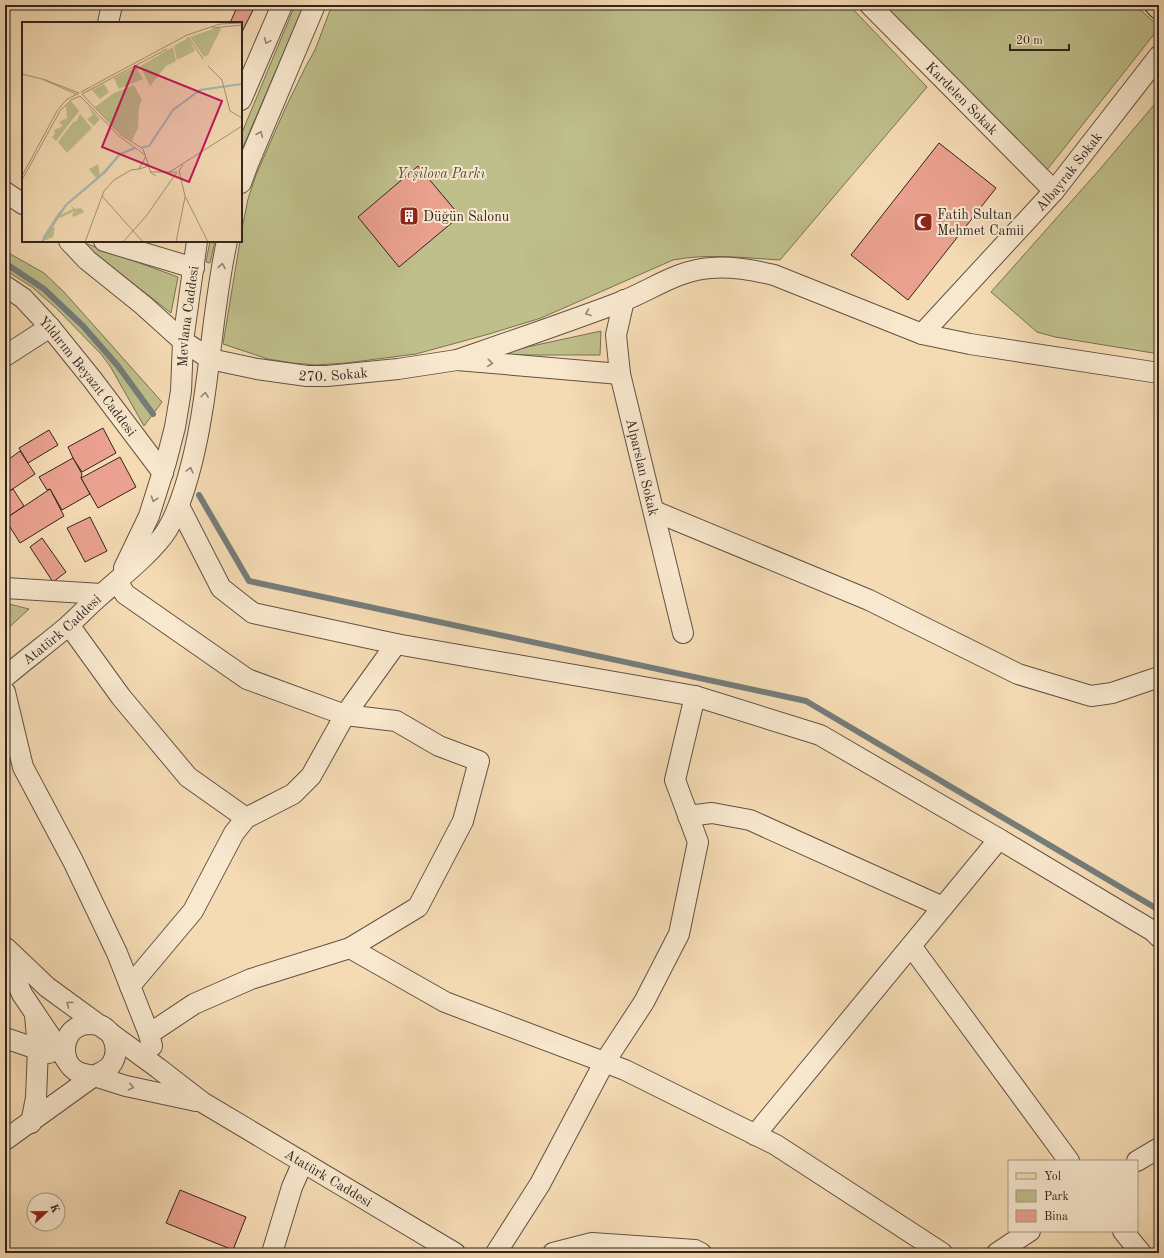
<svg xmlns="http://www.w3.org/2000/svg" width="1164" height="1258" font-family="'Old Standard TT',serif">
<rect width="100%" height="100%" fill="#f5dbb4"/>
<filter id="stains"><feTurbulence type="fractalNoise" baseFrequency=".005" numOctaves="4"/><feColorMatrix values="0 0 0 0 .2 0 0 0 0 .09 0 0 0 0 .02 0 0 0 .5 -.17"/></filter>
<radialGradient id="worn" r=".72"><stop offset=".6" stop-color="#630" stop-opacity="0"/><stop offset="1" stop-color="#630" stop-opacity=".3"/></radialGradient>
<!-- green -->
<g fill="#bfbf8b" stroke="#787255">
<path d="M295 5H304L241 152V135Z"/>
<path d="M332 5H849L927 87 780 260C745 258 708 253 673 260L541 318 489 334 416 354 346 363 316 365 293 363 268 359 223 344 242 229 248 199 256 175 285 109 306 66 315 50Z"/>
<path d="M882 5H1135L1155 23V33L1046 171Z"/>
<path d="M1159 99V354L1055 337 1037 332 991 292 1100 169Z"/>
<path d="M79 241 178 277 171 313Z"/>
<path d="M210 241H215L210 263 206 262Z"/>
<path d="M5 251 44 273 64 292 162 402 144 426 110 366 101 354 56 308 32 287 5 270Z"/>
<path d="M601 331 600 355H490Z"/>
<path d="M5 603 29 609 5 631Z"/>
</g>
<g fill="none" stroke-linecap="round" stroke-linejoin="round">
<!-- stream -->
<g stroke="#757d7b" stroke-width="6">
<path d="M5 263 44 289 83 326 118 366 153 414"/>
<path d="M199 495 249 581 806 701 1159 910"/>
</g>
</g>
<!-- building -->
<g fill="#eaa18f" stroke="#30251f">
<path d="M238 5 255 6 241 34V23H230Z"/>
<path d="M939 143 996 188 908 300 851 255Z"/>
<path d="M418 166 460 216 399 267 358 217Z"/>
<path d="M103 428 116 453 82 472 73 458 68 447Z"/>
<path d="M49 430 58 445 28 463 19 448Z"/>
<path d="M20 451 35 474 5 494V462Z"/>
<path d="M120 457 136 487 98 508 81 478Z"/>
<path d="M73 458 82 474 81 478 90 494 62 510 50 489 47 490 39 477Z"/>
<path d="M13 489 24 506 5 519V494Z"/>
<path d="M50 489 64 516 20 543 5 519Z"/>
<path d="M90 517 107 551 85 562 67 528Z"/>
<path d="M42 538 66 572 53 582 30 547Z"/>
<path d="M180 1190 246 1217 233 1250 166 1223Z"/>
</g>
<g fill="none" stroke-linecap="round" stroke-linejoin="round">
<!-- minor casing -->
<g stroke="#615244" stroke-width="22">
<g id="minor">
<path id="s1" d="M870 5 1054 191"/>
<path d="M108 23 112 5"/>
<path d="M241 100 282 5"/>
<path d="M241 183 248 164 315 5"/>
<path d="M5 192 23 204"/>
<path id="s2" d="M69 241 87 260 143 305 183 341 210 359 257 369 307 376H327L398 369 457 360"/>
<path d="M104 241 194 268"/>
<path id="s3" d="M5 286 23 298 50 327 92 379 163 473"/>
<path id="s4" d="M624 300 616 335 620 374 683 633"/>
<path id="s5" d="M922 334 1054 191 1159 56"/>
<path d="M5 356 50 327"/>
<path d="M620 374 457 360C512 341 568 322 623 301 653 289 678 270 711 268 732 266 753 270 774 275L922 334 970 344 1159 373"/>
<path d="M179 506 221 588 253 613 396 644 695 696 820 735 999 839 1153 931 1159 937"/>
<path d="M654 511 869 600 1018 674 1091 696 1112 693 1159 677"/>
<path id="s6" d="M124 568 149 516 166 462 175 427 181 391 183 341 197 241"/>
<path d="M117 581 125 594 247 679 345 715 396 721 439 746 479 761 463 821 418 907 350 948 251 979 194 1004 149 1034"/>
<path d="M5 588 101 594"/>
<path d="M69 625 121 697 188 777 246 818"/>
<path id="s7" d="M5 677C26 659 48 643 69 625 80 615 90 604 102 594 121 577 154 551 167 530 179 510 186 486 192 462 210 390 211 314 227 241"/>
<path d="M5 692 23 767 73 861 117 953 149 1034 152 1046"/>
<path d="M688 816 712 813 750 820 943 907"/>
<path d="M911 946 1069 1161"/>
<path id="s8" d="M6 948 47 987 158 1068 202 1102 455 1253"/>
<path d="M350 948 445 1002 625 1070 776 1145 942 1253"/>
<path d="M7 951 12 971 22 994 67 1061"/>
<path d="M130 986 193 911 234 833 246 818 293 794 311 776 345 715 396 644"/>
<path d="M86 1024C92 1024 97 1024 102 1026 116 1034 120 1054 110 1066 106 1071 99 1073 94 1076 89 1075 83 1074 78 1072 63 1065 61 1043 72 1031 76 1027 81 1025 86 1024Z"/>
<path d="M5 1038 49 1053"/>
<path d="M31 1123 36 1098 38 1048 35 1015"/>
<path d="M755 1135 999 839"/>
<path d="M5 1140 94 1076 126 1086 196 1101"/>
<path d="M1137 1161 1159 1148"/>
<path d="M1123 1231 1141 1253"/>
<path d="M272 1253 292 1187 303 1162"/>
<path d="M496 1253 540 1184 604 1063 644 1002 679 934 698 842 675 780 695 696"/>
<path d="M553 1253 592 1243 695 1250 701 1253"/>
<path d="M997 1253 1030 1231"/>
</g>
</g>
<!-- major casing -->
<g stroke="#30251f" stroke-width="24">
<path id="major" d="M1156 5 1159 8"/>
</g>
<!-- minor -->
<use href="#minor" stroke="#f8e8ce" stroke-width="20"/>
<!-- major -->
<use href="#major" stroke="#f5dbb4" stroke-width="22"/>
</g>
<!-- one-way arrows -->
<defs><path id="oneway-chevron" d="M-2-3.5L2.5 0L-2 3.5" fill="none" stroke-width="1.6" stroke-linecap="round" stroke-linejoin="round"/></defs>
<g stroke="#948676">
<use href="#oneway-chevron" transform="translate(267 41) rotate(114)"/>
<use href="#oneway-chevron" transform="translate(260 134) rotate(-67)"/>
<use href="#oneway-chevron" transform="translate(222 266) rotate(-81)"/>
<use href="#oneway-chevron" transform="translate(588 313) rotate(160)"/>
<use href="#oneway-chevron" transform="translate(490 363) rotate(5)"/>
<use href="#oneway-chevron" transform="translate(205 395) rotate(-83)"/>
<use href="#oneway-chevron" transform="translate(190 470) rotate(-75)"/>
<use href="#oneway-chevron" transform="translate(154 499) rotate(108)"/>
<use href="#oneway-chevron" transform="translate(69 1004) rotate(-143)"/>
<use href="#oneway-chevron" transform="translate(131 1087) rotate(13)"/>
</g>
<!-- icons -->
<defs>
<g id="building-square" transform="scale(1)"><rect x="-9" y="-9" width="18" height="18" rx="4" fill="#8f2418" stroke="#f8e8ce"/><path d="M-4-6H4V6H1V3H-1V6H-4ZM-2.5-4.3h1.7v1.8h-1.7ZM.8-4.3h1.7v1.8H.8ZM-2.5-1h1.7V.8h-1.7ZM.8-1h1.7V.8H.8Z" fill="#fff"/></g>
<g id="mosque-square" transform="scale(1)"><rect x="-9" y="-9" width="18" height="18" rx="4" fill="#8f2418" stroke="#f8e8ce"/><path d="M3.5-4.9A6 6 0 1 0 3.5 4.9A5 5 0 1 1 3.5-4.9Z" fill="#fff"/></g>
</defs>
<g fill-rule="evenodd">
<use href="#building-square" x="409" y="216"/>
<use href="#mosque-square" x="923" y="222"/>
</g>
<g text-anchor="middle" stroke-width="4" stroke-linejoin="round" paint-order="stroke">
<!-- street labels -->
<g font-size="14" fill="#30251f" stroke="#f8e8ce">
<text dy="5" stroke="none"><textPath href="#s1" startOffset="131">Kardelen Sokak</textPath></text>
<text dy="5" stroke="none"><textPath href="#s5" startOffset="219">Albayrak Sokak</textPath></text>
<text dy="5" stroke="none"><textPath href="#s6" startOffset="262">Mevlana Caddesi</textPath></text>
<text dy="5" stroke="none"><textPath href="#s2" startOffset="309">270. Sokak</textPath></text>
<text dy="5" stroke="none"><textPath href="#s3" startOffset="123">Yıldırım Beyazıt Caddesi</textPath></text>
<text dy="5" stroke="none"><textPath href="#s4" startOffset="171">Alparslan Sokak</textPath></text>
<text dy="5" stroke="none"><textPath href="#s7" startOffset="74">Atatürk Caddesi</textPath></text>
<text dy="5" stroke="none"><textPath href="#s8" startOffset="397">Atatürk Caddesi</textPath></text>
</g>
<!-- park labels -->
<g font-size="14" font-style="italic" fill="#544c3a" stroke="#f8e8ce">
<text x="441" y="178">Yeşilova Parkı</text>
</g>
<!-- poi labels -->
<g font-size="14" fill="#30251f" stroke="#f8e8ce" text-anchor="start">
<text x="937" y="219">Fatih Sultan<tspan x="937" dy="16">Mehmet Camii</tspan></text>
<text x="423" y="221">Düğün Salonu</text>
</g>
</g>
<!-- overview -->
<g transform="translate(22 22)">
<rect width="220" height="220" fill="#f5dbb4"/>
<path d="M197 5 199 7 186 33 182 35 168 15ZM166 16 173 29 155 38 152 24ZM151 25 154 39 144 44 128 64 118 44ZM114 45 121 57 97 67 92 56ZM82 62 87 70 78 77 70 68ZM112 63 120 78 117 85 116 106 110 119 99 112 73 85 92 71ZM49 79 57 89 34 119 30 115 33 112 32 108 41 104 37 100 45 96 44 84ZM66 84 78 97 72 104 65 97 71 93ZM58 92 70 106 45 131 36 120 52 99 54 100ZM112 125 113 127 98 132 84 150 44 184 29 204 33 206 31 215 24 218 20 216 36 191 74 156 67 147 76 142 78 153 96 133ZM48 183 53 187 59 186 62 190 52 195 50 193 52 189 38 196V193L51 187Z" fill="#bfbf8b"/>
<path fill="none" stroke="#a3b8b9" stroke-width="2" d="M120 125 127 124 151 88 178 68 220 62M20 220 44 183 83 150 98 132 113 126"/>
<path fill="none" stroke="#a69278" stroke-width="1" d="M190 6 220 3M166 15 181 37M186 44 200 58 208 89 220 96M0 52 20 57 54 72M21 57 57 71M59 70 165 13 198 2 220 1M60 72 98 112 121 127 129 151 134 154M60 72 145 27M58 74 97 114 123 133M124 134 117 147 127 144M161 143 157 149 163 174 186 220M129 150H154M146 151 220 104M0 154 35 89 44 78 57 71M0 158 38 89 49 78 58 74M80 174 121 220M63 220 82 169 92 158 109 148 117 147M101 220 125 193 155 150M154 220 163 175"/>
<path fill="#c2185b" fill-opacity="0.15" stroke="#c2185b" stroke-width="2" d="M113 44 200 79 167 160 80 125Z"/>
<rect width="220" height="220" fill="none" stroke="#30251f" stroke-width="2"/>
</g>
<!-- margin -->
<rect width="1164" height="1258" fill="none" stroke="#f5dbb4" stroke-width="20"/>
<rect x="6" y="6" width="1152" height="1246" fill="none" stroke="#30251f" stroke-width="2"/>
<rect x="10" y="10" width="1144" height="1238" fill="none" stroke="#30251f"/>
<!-- legend -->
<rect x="1008" y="1160" width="130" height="72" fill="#f8e8ce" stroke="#a89a88"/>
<rect x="1016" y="1173" width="20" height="6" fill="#f5dbb4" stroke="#a89a88"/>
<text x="1044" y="1180" font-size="12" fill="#30251f">Yol</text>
<rect x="1016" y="1190" width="20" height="12" fill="#bfbf8b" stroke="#a89a88"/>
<text x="1044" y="1200" font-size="12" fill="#30251f">Park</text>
<rect x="1016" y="1210" width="20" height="12" fill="#eaa18f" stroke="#a89a88"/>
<text x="1044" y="1220" font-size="12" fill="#30251f">Bina</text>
<!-- north arrow -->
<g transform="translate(46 1212) rotate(68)"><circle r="19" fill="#f8e8ce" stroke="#a89a88"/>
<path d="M0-3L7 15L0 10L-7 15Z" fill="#8f2418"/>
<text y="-6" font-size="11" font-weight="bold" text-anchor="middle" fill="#30251f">K</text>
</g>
<!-- scale -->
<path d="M1010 44v6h59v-6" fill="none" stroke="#30251f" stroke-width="2"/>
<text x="1016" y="44" font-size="12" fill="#30251f" stroke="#f8e8ce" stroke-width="3" paint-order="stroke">20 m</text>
<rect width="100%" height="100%" filter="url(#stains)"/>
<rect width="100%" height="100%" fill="url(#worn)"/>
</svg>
